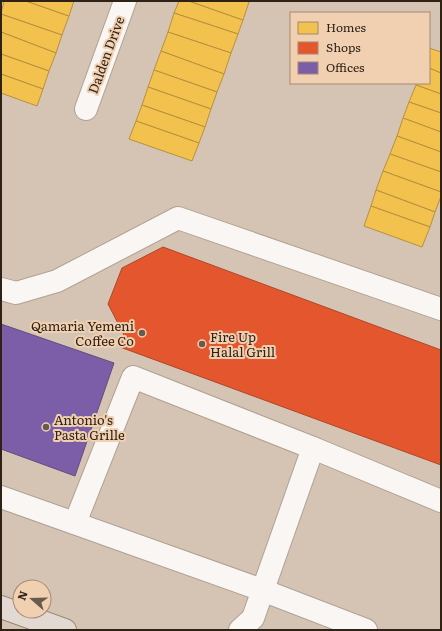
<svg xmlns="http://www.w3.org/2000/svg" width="442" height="631" font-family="Literata,serif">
<rect width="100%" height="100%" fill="#d5c4b3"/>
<!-- homes -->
<g fill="#f2c14e" stroke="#b7913d">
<path d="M4 1H26L69 16 62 35 1 14Z"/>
<path d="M26 1H74L69 16Z"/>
<path d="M179 1H189L243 20 238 34 174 13Z"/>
<path d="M189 1H246L249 2 243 20Z"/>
<path d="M174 13 238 34 231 53 168 32Z"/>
<path d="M1 14 62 35 56 53 1 32Z"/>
<path d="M1 32 56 53 49 71 1 54Z"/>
<path d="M168 32 231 53 224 74 161 51Z"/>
<path d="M429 48 441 52V73L429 68Z"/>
<path d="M161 51 224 74 217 92 154 70Z"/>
<path d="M1 54 49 71 43 89 1 74Z"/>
<path d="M429 68 441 73V94L416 85V83H429Z"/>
<path d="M154 70 217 92 211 109 148 87Z"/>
<path d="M1 74 43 89 37 106 1 93Z"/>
<path d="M416 85 441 94V113L409 102Z"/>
<path d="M148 87 211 109 205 127 142 105Z"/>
<path d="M409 102 441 113V132L403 118Z"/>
<path d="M142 105 205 127 199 143 136 121Z"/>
<path d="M403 118 441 132V152L397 136Z"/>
<path d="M136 121 199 143 192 161 129 139Z"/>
<path d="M397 136 441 152V172L390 154Z"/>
<path d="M390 154 441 172V192L383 171Z"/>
<path d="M383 171 441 192V196L435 212 376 190Z"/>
<path d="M376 190 435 212 430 227 371 206Z"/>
<path d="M371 206 430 227 422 247 364 226Z"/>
</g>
<!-- shops -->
<path fill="#e4572e" stroke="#ad4727" d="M163 247 441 350V465L120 347 124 335 108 304 122 268Z"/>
<!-- offices -->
<path fill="#7b5ea7" stroke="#644c7c" d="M1 324 114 363 75 476 1 449Z"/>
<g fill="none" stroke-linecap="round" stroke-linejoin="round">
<!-- minor casing -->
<g stroke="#afa294" stroke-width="24">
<g id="minor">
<path d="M86 109 125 1"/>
<path d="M1 289 16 293 57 281 178 218 441 309"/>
<path d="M1 497 262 590 366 630"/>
<path d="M75 523 133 377 313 448"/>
<path d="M240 630 253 618 313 448 441 501"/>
</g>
</g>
<!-- major casing -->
<g stroke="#9a8976" stroke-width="24">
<path id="major" d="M1 607 65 630"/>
</g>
<!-- minor -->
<use href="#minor" stroke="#f9f6f4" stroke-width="22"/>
<!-- major -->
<use href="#major" stroke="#e2dad2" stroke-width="22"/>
</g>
<!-- markers -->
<g fill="#685b4d" stroke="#f1d0b1" stroke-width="1.5">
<circle cx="142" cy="333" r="4"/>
<circle cx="202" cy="344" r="4"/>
<circle cx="46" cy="427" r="4"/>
</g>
<g text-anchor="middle" stroke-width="4" stroke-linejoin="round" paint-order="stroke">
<!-- street labels -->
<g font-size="13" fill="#2e2216" stroke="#f1d0b1">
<text transform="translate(106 55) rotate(-70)" y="5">Dalden Drive</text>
</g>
<!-- poi labels -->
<g font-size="13" fill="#2e2216" stroke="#f1d0b1" text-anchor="start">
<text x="134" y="331" text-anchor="end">Qamaria Yemeni<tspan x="134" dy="15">Coffee Co</tspan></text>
<text x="210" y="342">Fire Up<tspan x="210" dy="15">Halal Grill</tspan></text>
<text x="54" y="425">Antonio's<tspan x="54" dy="15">Pasta Grille</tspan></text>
</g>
</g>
<!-- border -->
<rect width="442" height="631" fill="none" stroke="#2e2216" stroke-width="4"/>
<!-- legend -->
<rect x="290" y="12" width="140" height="72" fill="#f1d0b1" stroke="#a38a73"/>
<rect x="298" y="22" width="20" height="12" fill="#f2c14e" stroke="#a38a73"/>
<text x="326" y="32" font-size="12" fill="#2e2216">Homes</text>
<rect x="298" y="42" width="20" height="12" fill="#e4572e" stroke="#a38a73"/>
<text x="326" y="52" font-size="12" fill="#2e2216">Shops</text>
<rect x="298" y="62" width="20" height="12" fill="#7b5ea7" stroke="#a38a73"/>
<text x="326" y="72" font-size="12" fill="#2e2216">Offices</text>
<!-- north arrow -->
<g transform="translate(32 599) rotate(290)"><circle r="19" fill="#f1d0b1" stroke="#a38a73"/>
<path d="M0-3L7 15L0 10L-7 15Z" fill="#685b4d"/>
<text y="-6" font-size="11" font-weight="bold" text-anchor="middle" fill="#2e2216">N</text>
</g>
</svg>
